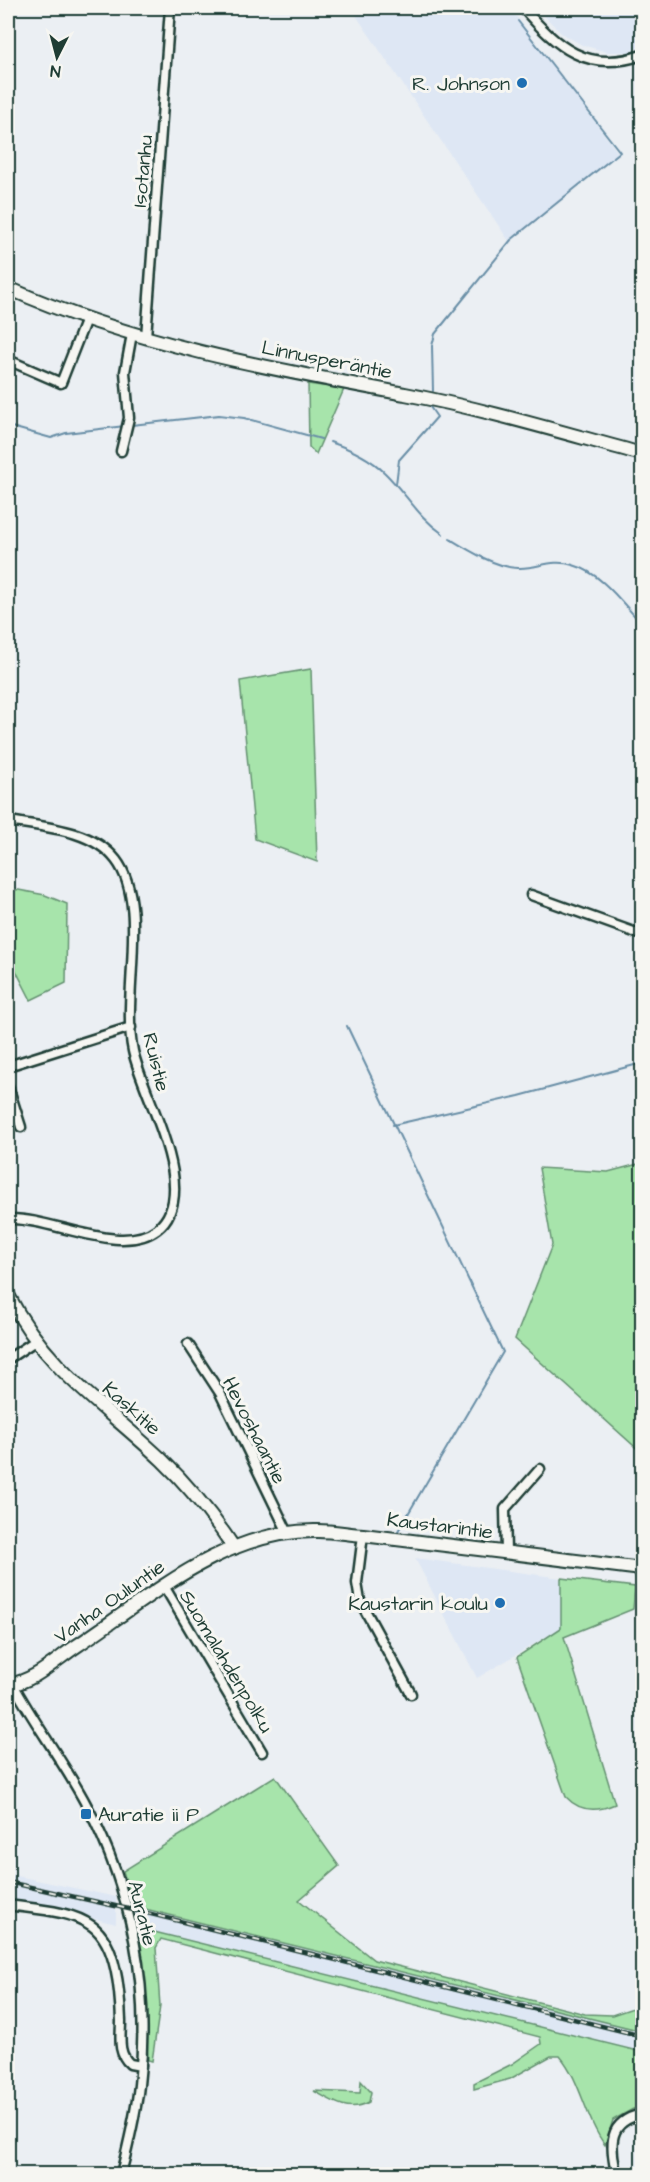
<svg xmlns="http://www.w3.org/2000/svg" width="650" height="2182" font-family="'Architects Daughter',sans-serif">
<rect width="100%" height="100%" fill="#ebeff3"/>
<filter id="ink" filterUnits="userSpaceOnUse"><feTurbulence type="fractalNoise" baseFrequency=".0167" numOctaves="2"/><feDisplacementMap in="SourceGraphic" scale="12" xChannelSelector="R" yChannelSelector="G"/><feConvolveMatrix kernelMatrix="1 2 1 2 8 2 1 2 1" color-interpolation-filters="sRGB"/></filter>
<g filter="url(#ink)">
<!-- built -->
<g fill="#dee7f4">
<path d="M351 8H510L619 154 509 241Z"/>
<path d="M537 8H642V46L630 52H607L582 45 561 33Z"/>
<path d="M415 1558 561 1578V1628L477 1678Z"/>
<path d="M8 1874 116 1897V1924L8 1898Z"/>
<path d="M133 1906 642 2031V2052L138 1928Z"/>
</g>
<!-- green -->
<g fill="#a7e4ab" stroke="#639070" stroke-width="1.5">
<path d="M308 384 344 389 316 454 309 447Z"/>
<path d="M311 669 317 862 255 839 240 681Z"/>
<path d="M8 888 45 895 67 904 66 983 31 1000 8 955Z"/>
<path d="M642 1163V1243L639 1247 642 1252V1453L515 1339 552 1245 539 1168 608 1172Z"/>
<path d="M561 1578 635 1587 633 1609 564 1637 615 1804C597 1812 580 1812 566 1797L517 1657 561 1628Z"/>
<path d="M275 1776 339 1866 299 1900 374 1960 585 2014 612 2015 642 2005V2031L133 1906 123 1871Z"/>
<path d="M138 1928 642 2052V2108L633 2109 613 2120 605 2145C585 2118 581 2081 560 2056H551L510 2079 474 2089V2083L512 2064 541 2044 540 2037 161 1939 156 1948 160 2006 152 2061 148 2060Z"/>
<path d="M361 2081 371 2092 369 2102C349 2113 333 2102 314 2091L360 2093Z"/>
</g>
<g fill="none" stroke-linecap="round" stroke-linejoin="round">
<!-- stream -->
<g stroke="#688ea6" stroke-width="2">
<path d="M433 391 432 346 435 334 511 240 620 152 518 21"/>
<path d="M132 425 219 415 244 418 321 439"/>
<path d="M8 426 51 438 66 433 125 426"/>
<path d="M330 442C348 448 370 458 384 472 405 492 418 517 443 534"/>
<path d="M396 484 399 460 437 417 430 407"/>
<path d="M450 539C468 550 497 568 518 568 538 569 551 558 573 565 602 573 622 603 642 624"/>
<path d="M347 1026 503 1352 398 1531"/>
<path d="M393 1125 519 1096 642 1063"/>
</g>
<!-- street casing -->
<g stroke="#1f3d34" stroke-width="13">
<g id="street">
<path d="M523 8C557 47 587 74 642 55"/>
<path d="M146 337 170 8"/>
<path d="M8 360 61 383 86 319"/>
<path d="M121 451 129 418 125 372 132 334"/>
<path d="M8 821C43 827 92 829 116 860 150 904 121 997 133 1051 143 1097 203 1193 157 1229 121 1257 51 1217 8 1219"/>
<path d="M531 895 642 935"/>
<path d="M8 1066 131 1027"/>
<path d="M8 1086 21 1127"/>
<path d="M188 1344 220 1393 288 1533"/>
<path d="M8 1359 35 1341"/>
<path d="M363 1535 357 1583 360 1601 411 1694"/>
<path d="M506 1552 505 1509 540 1469"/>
<path d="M164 1586 262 1752"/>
<path d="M13 1684C36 1726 65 1764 87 1806 132 1890 151 1990 139 2085 136 2115 128 2145 121 2174"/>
<path d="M8 1905C33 1909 70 1910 92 1926 117 1944 120 1993 121 2021 121 2036 117 2053 130 2064L141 2066"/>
<path d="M616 2174C611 2145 606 2122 642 2114"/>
</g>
</g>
<!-- secondary casing -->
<g stroke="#1f3d34" stroke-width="16">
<g id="secondary">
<path d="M8 288C134 344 270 369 405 394 485 409 564 433 642 454"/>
<path d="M8 1295C47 1371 103 1404 162 1460 190 1487 213 1516 234 1548"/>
<path d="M8 1685C36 1681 55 1660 78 1645 150 1597 226 1529 318 1531 333 1531 348 1534 363 1535L642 1569"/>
</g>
</g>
<!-- street -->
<use href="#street" stroke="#f6f6f2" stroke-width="8"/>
<!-- secondary -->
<use href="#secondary" stroke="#f6f6f2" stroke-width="12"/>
<!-- rail casing -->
<g stroke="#1f3d34" stroke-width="4.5">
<path id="rail" d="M8 1882 151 1914 642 2036"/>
</g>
<!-- rail -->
<use href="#rail" stroke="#f6f6f2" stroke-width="2" stroke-dasharray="7" stroke-linecap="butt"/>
</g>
</g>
<!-- markers -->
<g fill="#1f6fb2" stroke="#f6f6f2" stroke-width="2">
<circle cx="522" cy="83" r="6"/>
<circle cx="500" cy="1603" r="6"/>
<rect x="80" y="1808" width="12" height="12" rx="3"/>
</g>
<g text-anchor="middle" stroke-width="6" stroke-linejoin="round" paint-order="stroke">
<!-- poi labels -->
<g font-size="20" fill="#1f3d34" stroke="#f6f6f2" text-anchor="end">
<text x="510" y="90">R. Johnson</text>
<text x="488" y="1610">Kaustarin koulu</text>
<text x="98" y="1821" text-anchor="start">Auratie ii P</text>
</g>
<!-- street labels -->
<g font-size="20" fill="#1f3d34" stroke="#f6f6f2">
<text transform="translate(142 171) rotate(-85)" y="7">Isotanhu</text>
<text transform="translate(327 359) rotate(11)" y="7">Linnusperäntie</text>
<text transform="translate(157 1062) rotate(76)" y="7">Ruistie</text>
<text transform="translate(132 1408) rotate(41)" y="7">Kaskitie</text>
<text transform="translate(255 1430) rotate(63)" y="7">Hevoshaantie</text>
<text transform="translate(440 1525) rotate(7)" y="7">Kaustarintie</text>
<text transform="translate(109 1601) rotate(-35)" y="7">Vanha Ouluntie</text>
<text transform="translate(227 1661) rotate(59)" y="7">Suomalahdenpolku</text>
<text transform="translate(143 1913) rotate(76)" y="7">Auratie</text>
</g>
</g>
<!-- margin -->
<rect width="650" height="2182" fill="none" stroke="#f6f6f2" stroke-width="30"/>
<rect x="15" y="15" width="620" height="2152" fill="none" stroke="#1f3d34" stroke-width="2" filter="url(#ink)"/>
<!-- north arrow -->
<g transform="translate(57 57) rotate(186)" stroke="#f6f6f2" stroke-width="4.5" paint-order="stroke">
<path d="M0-4.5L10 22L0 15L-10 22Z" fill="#1f3d34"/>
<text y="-9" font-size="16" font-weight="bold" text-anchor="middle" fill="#1f3d34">N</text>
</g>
</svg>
